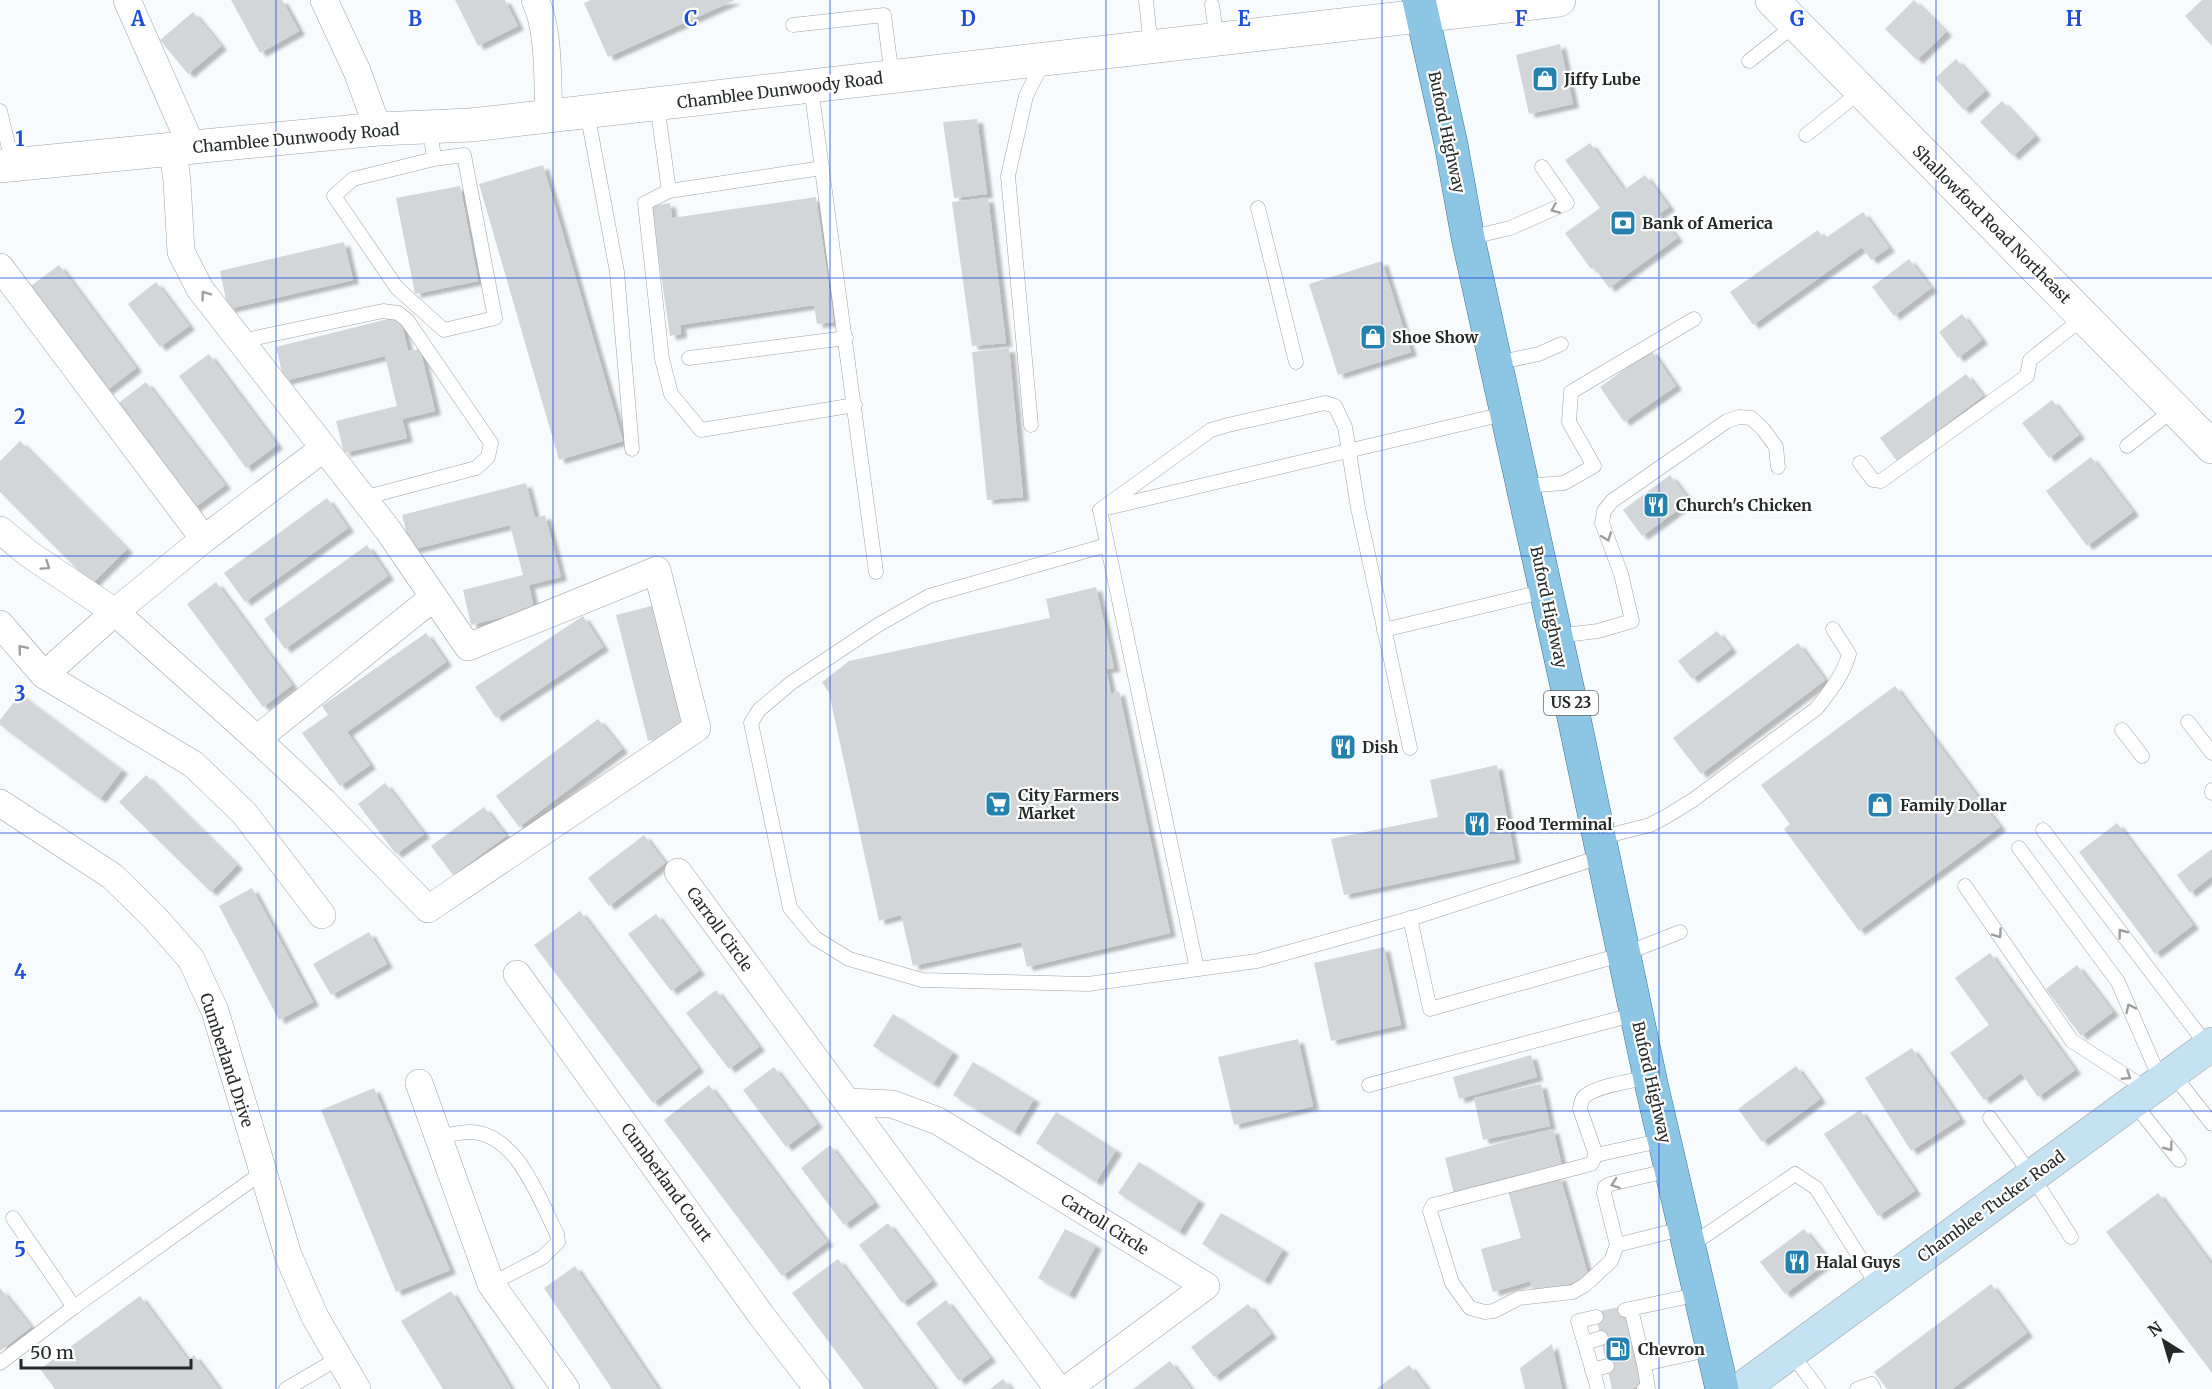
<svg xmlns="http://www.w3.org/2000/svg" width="2212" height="1389" font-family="Merriweather,serif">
<defs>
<filter id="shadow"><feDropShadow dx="6" dy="4" stdDeviation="1.5" flood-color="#0004"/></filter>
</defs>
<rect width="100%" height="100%" fill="#f8fbfd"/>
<!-- building -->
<g fill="#d3d6d8" filter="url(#shadow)">
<path d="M231 0H282L299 31 260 53Z"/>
<path d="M455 0H505L518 26 478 46Z"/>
<path d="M591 0H735L608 57 584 3Z"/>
<path d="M1914 0 1946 32 1917 60 1885 29Z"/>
<path d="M2202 0H2212L2211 45 2185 16Z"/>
<path d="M193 12 221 46 188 74 160 40Z"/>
<path d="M1560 44 1573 104 1529 114 1516 55Z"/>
<path d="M1956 59 1985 91 1964 110 1935 78Z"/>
<path d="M2002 101 2035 136 2013 156 1980 122Z"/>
<path d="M977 119 987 194 954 198 943 122Z"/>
<path d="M1590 143 1624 190 1645 175 1669 207 1659 214 1677 238 1609 288 1594 267 1591 269 1565 233 1600 208 1565 160Z"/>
<path d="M543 165 623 441 559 460 479 184Z"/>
<path d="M460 186 478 281 415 294 396 198Z"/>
<path d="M816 197 834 322 817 324 814 305 680 325 681 334 670 336 651 206 670 203 672 218Z"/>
<path d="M988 198 1006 343 972 346 952 202Z"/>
<path d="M1863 212 1889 248 1871 260 1862 247 1753 325 1730 292 1818 230 1824 239Z"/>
<path d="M344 242 353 280 228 309 220 271Z"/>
<path d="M1909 259 1931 288 1894 316 1872 287Z"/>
<path d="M1382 261 1411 352 1338 375 1309 284Z"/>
<path d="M59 265 136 368 106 391 28 288Z"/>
<path d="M156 282 189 326 160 347 128 304Z"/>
<path d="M1962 314 1982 340 1958 358 1939 332Z"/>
<path d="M400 316 408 351 420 349 435 411 402 419 407 438 344 453 336 421 397 406 385 356 284 381 276 347Z"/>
<path d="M1009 348 1023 497 987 500 972 352Z"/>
<path d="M1651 350 1676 386 1624 422 1600 387Z"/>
<path d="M209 354 277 445 246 468 179 376Z"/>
<path d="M1966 374 1983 396 1897 461 1880 438Z"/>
<path d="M146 382 225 485 194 508 116 405Z"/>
<path d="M2052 400 2079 435 2049 458 2022 423Z"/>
<path d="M20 441 127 549 92 584 0 492V461Z"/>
<path d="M2091 457 2133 512 2087 546 2046 491Z"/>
<path d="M1670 475 1690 501 1642 536 1623 510Z"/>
<path d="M526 483 535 518 545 515 561 577 529 585 534 609 471 625 463 590 523 575 510 525 411 550 402 515Z"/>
<path d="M327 498 348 528 245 602 224 573Z"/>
<path d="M367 545 388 576 285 649 264 619Z"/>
<path d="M216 582 292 685 263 707 187 604Z"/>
<path d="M1096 587 1114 668 1106 669 1111 694 1119 691 1170 933 1027 967 1021 942 913 966 901 915 879 921 829 693 822 682 849 661 1050 618 1046 599Z"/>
<path d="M655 605 686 731 648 741 616 615Z"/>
<path d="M583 616 603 647 496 718 475 687Z"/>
<path d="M1717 631 1731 649 1692 679 1678 661Z"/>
<path d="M426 633 446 662 347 732 370 765 340 786 302 733 328 715 322 706Z"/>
<path d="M1798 643 1825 680 1701 774 1673 738Z"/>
<path d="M1895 686 2000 827 1859 931 1784 829 1790 824 1761 785Z"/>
<path d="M20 694 122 770 100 799 0 725V720Z"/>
<path d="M598 719 622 749 519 827 496 796Z"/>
<path d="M1497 765 1515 859 1344 895 1331 839 1438 817 1430 780Z"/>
<path d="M146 775 237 865 211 892 119 802Z"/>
<path d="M385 783 424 834 396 854 358 804Z"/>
<path d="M484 807 506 836 453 875 431 846Z"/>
<path d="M2117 823 2193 925 2155 954 2079 852Z"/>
<path d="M644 835 665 863 609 906 588 878Z"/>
<path d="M2212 849V876L2190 893 2177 875Z"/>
<path d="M252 888 313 1002 279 1020 219 906Z"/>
<path d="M580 911 698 1068 653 1103 534 945Z"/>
<path d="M656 914 699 971 671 991 628 934Z"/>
<path d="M369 932 387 964 331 995 313 964Z"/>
<path d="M1384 947 1401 1025 1331 1041 1314 963Z"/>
<path d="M1990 953 2075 1070 2038 1097 2021 1073 1984 1100 1950 1053 1989 1025 1955 978Z"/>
<path d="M2077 965 2113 1012 2081 1036 2046 989Z"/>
<path d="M716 990 759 1047 729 1069 686 1013Z"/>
<path d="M893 1014 953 1052 933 1084 873 1046Z"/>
<path d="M1298 1039 1313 1106 1234 1125 1218 1057Z"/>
<path d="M1912 1048 1960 1119 1911 1151 1865 1078Z"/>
<path d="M1531 1055 1537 1077 1459 1099 1453 1077Z"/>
<path d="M973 1062 1034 1099 1014 1132 953 1095Z"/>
<path d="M1796 1066 1820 1099 1762 1142 1738 1109Z"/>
<path d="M774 1067 817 1124 786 1147 743 1090Z"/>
<path d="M1541 1084 1550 1126 1483 1140 1474 1098Z"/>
<path d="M709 1085 827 1242 782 1276 664 1120Z"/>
<path d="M374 1088 450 1270 396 1292 321 1110Z"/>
<path d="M1860 1110 1915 1191 1878 1216 1824 1134Z"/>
<path d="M1056 1112 1116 1150 1096 1182 1036 1143Z"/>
<path d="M1553 1129 1562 1166 1454 1194 1445 1158Z"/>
<path d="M830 1145 874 1203 844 1225 801 1168Z"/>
<path d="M1139 1162 1199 1200 1179 1232 1118 1193Z"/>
<path d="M1560 1176 1589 1278 1534 1294 1530 1281 1493 1292 1481 1249 1521 1238 1508 1191Z"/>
<path d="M2158 1193 2212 1265V1373L2106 1232Z"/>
<path d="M1221 1213 1283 1249 1264 1281 1202 1244Z"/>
<path d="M888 1223 932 1281 902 1303 859 1245Z"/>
<path d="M1065 1229 1096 1245 1069 1295 1038 1278Z"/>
<path d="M1804 1229 1829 1261 1785 1294 1760 1262Z"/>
<path d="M838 1259 935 1389H864L792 1293Z"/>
<path d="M575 1266 658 1389H612L544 1288Z"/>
<path d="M1991 1284 2027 1333 1952 1389H1887L1874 1372Z"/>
<path d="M0 1288 31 1327 0 1351Z"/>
<path d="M451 1291 511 1389H443L401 1321Z"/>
<path d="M140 1296 188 1360 194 1355 219 1389H55L40 1369Z"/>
<path d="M946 1300 990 1358 959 1381 916 1323Z"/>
<path d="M1248 1304 1271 1334 1214 1377 1191 1347Z"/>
<path d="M1624 1306 1641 1386 1630 1389H1612L1595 1312Z"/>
<path d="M1552 1344 1562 1389H1525L1520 1368Z"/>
<path d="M1170 1361 1191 1389H1133Z"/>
<path d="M1409 1365 1427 1389H1376Z"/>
<path d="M1003 1379 1011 1389H990Z"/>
</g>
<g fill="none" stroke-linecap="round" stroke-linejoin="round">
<!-- service casing -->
<g stroke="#9fa1a3" stroke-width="15">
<g id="service">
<path d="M1146 0 1151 48"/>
<path d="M1212 5 1217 40"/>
<path d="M793 25 884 15 892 77"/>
<path d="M1749 61 1796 24"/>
<path d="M811 87 876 572"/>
<path d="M657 104 669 191 822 168"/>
<path d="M0 111 13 165"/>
<path d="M587 112 617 272 632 449"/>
<path d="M430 128 434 159 464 155 495 318 444 330 397 288 334 196 353 179 434 159"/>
<path d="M1806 135 1861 91"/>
<path d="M669 191 645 203 662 359 671 394 701 430 855 405"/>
<path d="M1258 208 1296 362"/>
<path d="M1468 238 1510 228 1567 203 1542 167"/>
<path d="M241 341 383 311 398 313 407 320 491 443 488 457 476 468 363 498"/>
<path d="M689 358 846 338"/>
<path d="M1496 363 1539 354 1561 344"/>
<path d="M1031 425 1008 176 1026 96 1043 62"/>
<path d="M2127 446 2174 409"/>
<path d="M1860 463 1873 480 1881 481 2027 376 2030 360 2084 317"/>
<path d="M1523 486 1564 483 1594 466 1569 422 1571 392 1694 319"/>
<path d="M1107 508 1508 413"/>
<path d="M1100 510 1211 430 1228 425 1325 403 1335 406 1345 427 1358 508 1410 748"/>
<path d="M1100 510 1197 969"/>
<path d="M1107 545 929 596 878 625 791 683 759 710 751 723 790 908 815 938 849 959 922 980 1088 984 1257 961 1419 916 1603 856"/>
<path d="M1384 630 1546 591"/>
<path d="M1556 636 1598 631 1632 621 1621 574 1602 523 1604 511 1612 501 1727 421 1739 417 1751 418 1763 429 1776 447 1778 467"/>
<path d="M2188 722 2212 753"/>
<path d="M2122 730 2142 756"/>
<path d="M2212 790V793"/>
<path d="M2043 830 2209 1048"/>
<path d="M1599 838 1650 825 1667 816 1693 800 1817 708C1830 691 1844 674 1849 654L1833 629"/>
<path d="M2019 848 2118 982 2161 1081"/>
<path d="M1965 886 2072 1041 2148 1090"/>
<path d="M1410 918 1430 1009 1624 954 1680 932"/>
<path d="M2172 1073 2212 1124"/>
<path d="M1369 1085 1636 1014"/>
<path d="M2133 1102 2179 1160"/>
<path d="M1990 1118 2032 1176 2071 1237"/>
<path d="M438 1137C448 1135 460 1132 470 1132 517 1133 539 1199 557 1234L558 1242 543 1257 491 1284"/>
<path d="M1664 1140 1596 1155 1591 1164 1433 1205 1430 1211 1452 1283 1470 1308 1485 1312 1494 1311 1519 1298 1573 1292 1585 1285 1611 1261 1617 1245 1604 1193 1605 1187 1610 1184 1671 1170"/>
<path d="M1596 1155 1580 1109C1581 1104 1581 1099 1585 1096 1598 1085 1634 1081 1650 1077"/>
<path d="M13 1218 74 1307"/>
<path d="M1617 1245 1685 1228"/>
<path d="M1690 1246 1795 1174 1816 1188 1879 1288"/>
<path d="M1631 1309 1644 1364 1712 1349"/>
<path d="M1625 1310 1700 1294"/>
<path d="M1596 1317 1578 1321 1598 1389"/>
<path d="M1585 1343 1601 1338"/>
<path d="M1791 1353 1818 1389"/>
<path d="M0 1363 74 1307 263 1172"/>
<path d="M1644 1364 1648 1388 1644 1389"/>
<path d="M1592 1370 1607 1366"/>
<path d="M286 1389 339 1358"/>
<path d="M1857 1389 1871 1384 1874 1389"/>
</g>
</g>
<!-- minor casing -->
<g stroke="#9fa1a3" stroke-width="28">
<g id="minor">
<path d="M127 0 187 136 189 147"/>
<path d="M324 0 357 71 378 129"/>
<path d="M535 0C550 30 547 82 549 116"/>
<path d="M0 267 204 539 324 448 200 289 181 252 177 181 173 150"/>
<path d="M0 530 29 554 115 612 44 675"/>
<path d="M204 539 115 612 257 739 323 801 428 909 697 728 657 570 468 647 388 530 324 448"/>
<path d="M0 624 44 675 193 764 244 813 322 915"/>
<path d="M257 739 434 597"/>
<path d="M0 803 112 876 154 917 191 959 215 1011 288 1255 315 1317 357 1389"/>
<path d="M678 872 1058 1389"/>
<path d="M517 974 761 1315 818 1389"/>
<path d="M419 1083 491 1284 566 1389"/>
<path d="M848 1102 892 1104 938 1121 1206 1286 1067 1389"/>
</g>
</g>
<!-- tertiary casing -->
<g stroke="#9fa1a3" stroke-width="34">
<g id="tertiary">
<path d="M1772 0 2212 447"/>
<path d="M0 166 378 129 471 125 1559 0"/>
</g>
</g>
<!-- secondary casing -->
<g stroke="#9fa1a3" stroke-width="34">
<path id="secondary" d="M1741 1389 2212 1044"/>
</g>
<!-- primary casing -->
<g stroke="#377696" stroke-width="34">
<path id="primary" d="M1419 0 1451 144 1468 238 1574 718 1651 1083 1722 1389"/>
</g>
<!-- service -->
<use href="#service" stroke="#fff" stroke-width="14"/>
<!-- minor -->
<use href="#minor" stroke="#fff" stroke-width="27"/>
<!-- tertiary -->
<use href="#tertiary" stroke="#fff" stroke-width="33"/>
<!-- secondary -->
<use href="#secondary" stroke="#c5e2f2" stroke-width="33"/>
<!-- primary -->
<use href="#primary" stroke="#8cc6e4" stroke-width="33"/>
</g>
<!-- one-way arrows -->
<defs><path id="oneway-chevron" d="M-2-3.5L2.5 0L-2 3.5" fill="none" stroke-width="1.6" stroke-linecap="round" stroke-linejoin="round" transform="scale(1.5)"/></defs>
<g stroke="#9e9e9e">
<use href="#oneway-chevron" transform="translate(1555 209) rotate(157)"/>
<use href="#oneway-chevron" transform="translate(205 295) rotate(-126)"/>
<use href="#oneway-chevron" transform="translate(1607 537) rotate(70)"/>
<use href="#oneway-chevron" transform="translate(46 566) rotate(34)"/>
<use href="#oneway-chevron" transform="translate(22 649) rotate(-130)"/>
<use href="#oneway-chevron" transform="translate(2122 933) rotate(-127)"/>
<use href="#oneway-chevron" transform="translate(1998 934) rotate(55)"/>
<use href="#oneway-chevron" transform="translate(2130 1008) rotate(-116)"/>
<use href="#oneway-chevron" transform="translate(2127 1076) rotate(33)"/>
<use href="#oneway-chevron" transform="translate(2169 1147) rotate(53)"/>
<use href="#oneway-chevron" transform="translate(1615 1184) rotate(161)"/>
</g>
<!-- grid -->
<path fill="none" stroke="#1d4ed8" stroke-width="1.5" stroke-opacity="0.55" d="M276 0V1389M553 0V1389M830 0V1389M1106 0V1389M1382 0V1389M1659 0V1389M1936 0V1389M0 278H2212M0 556H2212M0 833H2212M0 1111H2212"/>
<!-- icons -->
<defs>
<g id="shop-square" transform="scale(1.35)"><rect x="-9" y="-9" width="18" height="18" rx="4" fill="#2582af" stroke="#fff"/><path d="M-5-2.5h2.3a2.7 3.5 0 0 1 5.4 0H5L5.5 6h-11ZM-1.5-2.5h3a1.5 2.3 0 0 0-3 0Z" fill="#fff"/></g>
<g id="bank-square" transform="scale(1.35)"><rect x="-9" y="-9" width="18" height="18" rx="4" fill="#2582af" stroke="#fff"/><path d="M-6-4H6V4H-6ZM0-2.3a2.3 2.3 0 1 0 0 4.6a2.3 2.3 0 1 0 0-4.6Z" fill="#fff"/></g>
<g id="restaurant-square" transform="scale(1.35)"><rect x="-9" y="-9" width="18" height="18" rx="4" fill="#2582af" stroke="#fff"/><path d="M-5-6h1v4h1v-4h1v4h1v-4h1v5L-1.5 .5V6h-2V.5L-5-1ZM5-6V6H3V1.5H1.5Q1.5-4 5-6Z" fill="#fff"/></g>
<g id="supermarket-square" transform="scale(1.35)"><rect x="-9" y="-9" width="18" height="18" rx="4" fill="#2582af" stroke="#fff"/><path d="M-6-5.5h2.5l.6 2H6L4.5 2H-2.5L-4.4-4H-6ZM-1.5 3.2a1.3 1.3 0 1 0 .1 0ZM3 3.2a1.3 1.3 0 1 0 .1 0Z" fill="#fff"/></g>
<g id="fuel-square" transform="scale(1.35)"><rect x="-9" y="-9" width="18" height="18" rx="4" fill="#2582af" stroke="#fff"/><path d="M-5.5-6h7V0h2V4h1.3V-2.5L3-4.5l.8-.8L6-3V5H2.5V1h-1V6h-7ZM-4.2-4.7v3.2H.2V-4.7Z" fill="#fff"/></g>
</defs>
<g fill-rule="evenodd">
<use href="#shop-square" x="1545" y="79"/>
<use href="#bank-square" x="1623" y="223"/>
<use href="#shop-square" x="1373" y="337"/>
<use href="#restaurant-square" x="1656" y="505"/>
<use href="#restaurant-square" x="1343" y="747"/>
<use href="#supermarket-square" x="998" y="804"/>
<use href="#shop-square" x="1880" y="805"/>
<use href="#restaurant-square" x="1477" y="824"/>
<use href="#restaurant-square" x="1797" y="1262"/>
<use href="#fuel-square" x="1618" y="1349"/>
</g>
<g text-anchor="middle" stroke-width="4.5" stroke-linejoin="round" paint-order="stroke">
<!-- shield labels -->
<rect fill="#fff" stroke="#686868" stroke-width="1.5" x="1544" y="691" width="54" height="24" rx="4.5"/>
<g font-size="15" font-weight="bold" fill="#272828">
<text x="1571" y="708">US 23</text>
</g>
<!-- poi labels -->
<g font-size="16" font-weight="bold" fill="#272828" stroke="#fff" text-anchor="start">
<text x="1564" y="85">Jiffy Lube</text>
<text x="1642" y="229">Bank of America</text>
<text x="1392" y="343">Shoe Show</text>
<text x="1676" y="511">Church's Chicken</text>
<text x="1362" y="753">Dish</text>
<text x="1018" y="801">City Farmers<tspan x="1018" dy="18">Market</tspan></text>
<text x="1900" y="811">Family Dollar</text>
<text x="1496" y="830">Food Terminal</text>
<text x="1816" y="1268">Halal Guys</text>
<text x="1638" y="1355">Chevron</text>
</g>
<!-- street labels -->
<g font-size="16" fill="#272828" stroke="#fff">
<text transform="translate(780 90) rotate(-7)" y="6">Chamblee Dunwoody Road</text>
<text transform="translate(1447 132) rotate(78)" y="6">Buford Highway</text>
<text transform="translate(296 138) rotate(-5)" y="6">Chamblee Dunwoody Road</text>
<text transform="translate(1992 224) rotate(45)" y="6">Shallowford Road Northeast</text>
<text transform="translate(1549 607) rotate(78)" y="6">Buford Highway</text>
<text transform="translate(720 929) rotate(54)" y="6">Carroll Circle</text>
<text transform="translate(227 1060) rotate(72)" y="6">Cumberland Drive</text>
<text transform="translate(1652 1082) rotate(77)" y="6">Buford Highway</text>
<text transform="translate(667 1182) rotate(54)" y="6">Cumberland Court</text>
<text transform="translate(1991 1206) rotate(-36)" y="6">Chamblee Tucker Road</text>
<text transform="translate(1105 1224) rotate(32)" y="6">Carroll Circle</text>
</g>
</g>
<g font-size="20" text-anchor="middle" font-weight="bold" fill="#1d4ed8" stroke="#fff" stroke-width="4.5" stroke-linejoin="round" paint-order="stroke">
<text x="138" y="26">A</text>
<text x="415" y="26">B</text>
<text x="691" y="26">C</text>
<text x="968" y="26">D</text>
<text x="1244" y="26">E</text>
<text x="1521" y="26">F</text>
<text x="1797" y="26">G</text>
<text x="2074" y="26">H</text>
<text x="20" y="146">1</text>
<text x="20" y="424">2</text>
<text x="20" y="701">3</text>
<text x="20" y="979">4</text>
<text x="20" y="1257">5</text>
</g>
<!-- north arrow -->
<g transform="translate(2164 1341) rotate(323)" stroke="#ffffff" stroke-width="4.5" paint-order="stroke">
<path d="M0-4.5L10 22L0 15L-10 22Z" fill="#272828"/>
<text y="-9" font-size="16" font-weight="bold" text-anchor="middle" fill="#272828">N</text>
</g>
<!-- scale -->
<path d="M21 1359v9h170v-9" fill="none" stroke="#272828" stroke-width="3"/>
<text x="30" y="1359" font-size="18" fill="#272828" stroke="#ffffff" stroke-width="4.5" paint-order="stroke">50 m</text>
</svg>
